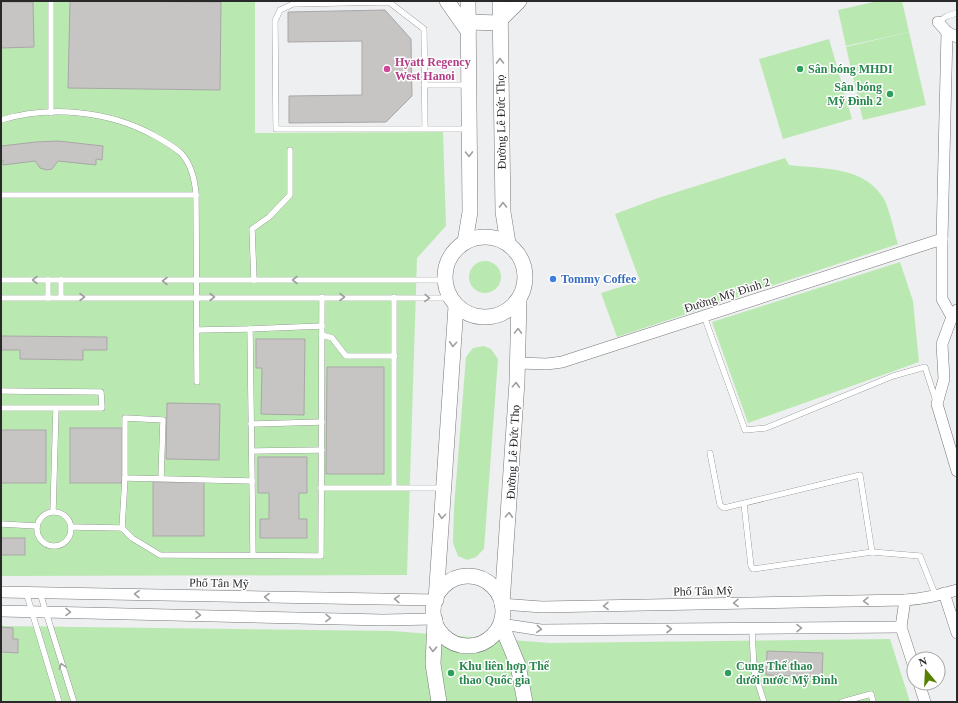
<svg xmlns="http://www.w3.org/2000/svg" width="958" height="703" font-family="'Times New Roman',serif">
<rect width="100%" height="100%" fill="#eeeff0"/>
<!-- green -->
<g fill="#bae8b1">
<path d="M1 1H255V133L443 132 446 226 417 258 407 575 1 576Z"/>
<path d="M878 1H902L909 32 846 46 838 10Z"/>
<path d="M909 32 926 105 863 120 846 47Z"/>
<path d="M829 39 852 119 783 139 759 59Z"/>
<path d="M785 158 789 165C821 169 862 166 882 196 889 205 894 232 898 244L617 337 601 293 640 281 615 214 658 198Z"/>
<circle cx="485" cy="277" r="16"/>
<path d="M900 262 913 301 919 362 748 423 712 322Z"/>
<path d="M484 346 491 349 498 359 484 549 476 557 467 560 458 556 453 543 454 508 466 357 473 348Z"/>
<path d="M1 626 392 631 550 643 890 639 910 702H1Z"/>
</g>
<!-- building -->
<g fill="#c7c5c4" stroke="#a9a7a7">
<path d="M70 1 221 2 220 90 68 88Z"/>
<path d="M1 2H33L34 47 1 48Z"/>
<path d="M385 10 411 39 412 96 386 122 289 123V96L362 95V41L288 42V12Z"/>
<path d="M58 141 103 146 102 160 96 159V165L58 161 52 169 47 170 40 168 35 161 3 165V160H1V146L36 142Z"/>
<path d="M1 336 107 337V350H83V360L20 359V350H1Z"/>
<path d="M256 339H305L304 415 261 414 262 368H256Z"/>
<path d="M327 367H384V474H326Z"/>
<path d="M167 403 220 404 219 460 166 459Z"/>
<rect x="70" y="428" width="52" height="55"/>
<rect x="1" y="430" width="45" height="53"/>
<path d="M258 457H307V493H299V519H307V538H260V519H269V493H258Z"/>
<rect x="153" y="482" width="51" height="54"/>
<rect x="1" y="538" width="24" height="17"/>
<path d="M1 627 13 628V639H18V653L1 652Z"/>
<path d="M767 651 823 653 822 677 766 675Z"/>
</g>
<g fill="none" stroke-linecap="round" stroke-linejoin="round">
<!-- lane casing -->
<g stroke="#767778" stroke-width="6">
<g id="lane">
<path d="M938 22 947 16 957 13"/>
<path d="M424 85H468"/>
<path d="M51 113V1"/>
<path d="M1 120C51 105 110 111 155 136 164 141 173 146 181 153 192 165 195 180 196 195L197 382"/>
<path d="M425 128 424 29 389 2 293 4 280 10 275 21 276 129H468"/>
<path d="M1 195H196"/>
<path d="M1 280H445"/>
<path d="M48 280V298"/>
<path d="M61 280V297"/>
<path d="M254 280 252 229 269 217 290 195V150"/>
<path d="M394 297V487"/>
<path d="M1 298H450"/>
<path d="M704 316 745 430 766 428 893 376 925 367 936 401"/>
<path d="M197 330 250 329"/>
<path d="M322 335 332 338 346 356H395"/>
<path d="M1 391 101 392 102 408H1"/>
<path d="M251 424 322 422"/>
<path d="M252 451 322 450"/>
<path d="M710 453 720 505 724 508 860 475 872 552 920 556 935 594"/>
<path d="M161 478 163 420 125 418V478L252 481"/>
<path d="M321 488H444"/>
<path d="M744 504 751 566 753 569 872 552"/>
<path d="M53 511 56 409"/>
<circle cx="54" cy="529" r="17"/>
<path d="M1 524 37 526"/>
<path d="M71 527 122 528 132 538 160 555 321 556 322 297"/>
<path d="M122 528 125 478"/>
<path d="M253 555 250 329 322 326"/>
<path d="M26 592 59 702"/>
<path d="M40 593 74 702"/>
<path d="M752 629 754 671 764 702"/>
<path d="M842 702 871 694 873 702"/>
</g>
</g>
<!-- street casing -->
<g stroke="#767778" stroke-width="12">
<g id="street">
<path d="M938 22 947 32 957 37"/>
<path d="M947 32 942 239V299L952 317 957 310"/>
<path d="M952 317 942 344 944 379 937 404 957 471"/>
<path d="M518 363 547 364 562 362 942 239"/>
<path d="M1 592 436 600"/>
<path d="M944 593 957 633"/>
<path d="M905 600 901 627 914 667"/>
<path d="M502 604 542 607 905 600C923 599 940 595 957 590"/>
<path d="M1 611 383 620 435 619"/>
<path d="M501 624 541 630 901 627"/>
<path d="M919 683 925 702"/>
</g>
</g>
<!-- secondary casing -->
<g stroke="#767778" stroke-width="16">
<g id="secondary">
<path d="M447 1 468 31"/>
<path d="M500 1 503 212 508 243"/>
<path d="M500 20 519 1"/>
<path d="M468 22 500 23"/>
<circle cx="485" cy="277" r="40"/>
<path d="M465 242 470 212 468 1"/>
<circle cx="468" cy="611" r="35"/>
<path d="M436 600 456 306"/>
<path d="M502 604 517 382 519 300"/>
<path d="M435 620 433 664 439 702"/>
<path d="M501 624 518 665 525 702"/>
</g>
</g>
<!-- lane -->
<use href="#lane" stroke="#fff" stroke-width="5.5"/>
<!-- street -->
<use href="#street" stroke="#fff" stroke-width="11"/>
<!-- secondary -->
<use href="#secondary" stroke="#fff" stroke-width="15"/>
</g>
<!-- one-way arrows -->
<defs><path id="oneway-chevron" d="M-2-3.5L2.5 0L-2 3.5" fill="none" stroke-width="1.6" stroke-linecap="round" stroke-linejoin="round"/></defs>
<g stroke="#9f9f9f">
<use href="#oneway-chevron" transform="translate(500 61) rotate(-91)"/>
<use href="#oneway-chevron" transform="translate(469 154) rotate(89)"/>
<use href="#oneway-chevron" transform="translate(503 205) rotate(-91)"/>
<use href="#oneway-chevron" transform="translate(35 280) rotate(-180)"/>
<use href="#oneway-chevron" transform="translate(295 280) rotate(180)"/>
<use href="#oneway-chevron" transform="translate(165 281) rotate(-180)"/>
<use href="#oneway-chevron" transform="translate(82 297)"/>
<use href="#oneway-chevron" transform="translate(212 297)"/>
<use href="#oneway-chevron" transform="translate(342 297)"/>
<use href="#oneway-chevron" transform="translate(427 298) rotate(2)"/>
<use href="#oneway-chevron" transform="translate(518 331) rotate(-89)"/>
<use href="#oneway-chevron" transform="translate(453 344) rotate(94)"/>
<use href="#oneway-chevron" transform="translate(516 385) rotate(-87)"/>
<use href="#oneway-chevron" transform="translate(509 515) rotate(-87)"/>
<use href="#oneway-chevron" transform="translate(442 516) rotate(94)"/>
<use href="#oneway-chevron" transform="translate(137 594) rotate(-179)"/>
<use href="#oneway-chevron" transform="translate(267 597) rotate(-179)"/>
<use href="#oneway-chevron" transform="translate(397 599) rotate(-179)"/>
<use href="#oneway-chevron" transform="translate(866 601) rotate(179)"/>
<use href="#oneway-chevron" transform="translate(736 603) rotate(179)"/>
<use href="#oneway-chevron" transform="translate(606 606) rotate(179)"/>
<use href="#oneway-chevron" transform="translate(68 612) rotate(1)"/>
<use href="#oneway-chevron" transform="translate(198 615) rotate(1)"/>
<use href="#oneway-chevron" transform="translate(328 618) rotate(1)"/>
<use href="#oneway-chevron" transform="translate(799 628) rotate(-1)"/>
<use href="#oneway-chevron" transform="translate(539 629) rotate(5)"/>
<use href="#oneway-chevron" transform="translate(669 629)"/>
<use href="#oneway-chevron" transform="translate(433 649) rotate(92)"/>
<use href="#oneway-chevron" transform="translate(62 666) rotate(-108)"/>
</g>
<!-- markers -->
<circle fill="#d1479c" stroke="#fff" stroke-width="1.5" cx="387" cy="69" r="4"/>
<g fill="#2e9e5b" stroke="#fff" stroke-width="1.5">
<circle cx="800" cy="69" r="4"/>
<circle cx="890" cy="94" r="4"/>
<circle cx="451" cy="673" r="4"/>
<circle cx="728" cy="673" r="4"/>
</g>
<circle fill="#3f7fe0" stroke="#fff" stroke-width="1.5" cx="553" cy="279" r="4"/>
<g text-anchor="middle" stroke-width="3" stroke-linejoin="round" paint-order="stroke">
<!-- hotel labels -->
<g font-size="12" font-weight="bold" fill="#b23c85" stroke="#fff" text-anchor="start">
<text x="395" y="66">Hyatt Regency<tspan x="395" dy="14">West Hanoi</tspan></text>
</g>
<!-- leisure labels -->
<g font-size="12" font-weight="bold" fill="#27864d" stroke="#fff" text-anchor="start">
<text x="808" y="73">Sân bóng MHDI</text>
<text x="882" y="91" text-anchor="end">Sân bóng<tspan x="882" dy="14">Mỹ Đình 2</tspan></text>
<text x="459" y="670">Khu liên hợp Thể<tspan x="459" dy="14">thao Quốc gia</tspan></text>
<text x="736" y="670">Cung Thể thao<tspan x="736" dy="14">dưới nước Mỹ Đình</tspan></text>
</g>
<!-- street labels -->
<g font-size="12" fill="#292929" stroke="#fff">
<text transform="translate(501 122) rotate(-91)" y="4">Đường Lê Đức Thọ</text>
<text transform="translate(727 295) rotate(-18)" y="4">Đường Mỹ Đình 2</text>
<text transform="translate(513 452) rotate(-87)" y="4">Đường Lê Đức Thọ</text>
<text transform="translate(219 583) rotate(1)" y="4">Phố Tân Mỹ</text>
<text transform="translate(703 591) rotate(-1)" y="4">Phố Tân Mỹ</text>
</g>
<!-- shop labels -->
<g font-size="12" font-weight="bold" fill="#366cbe" stroke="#fff" text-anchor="start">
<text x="561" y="283">Tommy Coffee</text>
</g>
</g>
<!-- border -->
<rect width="958" height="703" fill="none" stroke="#292929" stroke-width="4"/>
<!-- north arrow -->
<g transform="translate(926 671) rotate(342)"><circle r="19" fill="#ffffff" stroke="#a9a9a9"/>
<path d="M0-3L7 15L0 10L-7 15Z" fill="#578004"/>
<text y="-6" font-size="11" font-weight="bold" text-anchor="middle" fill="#292929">N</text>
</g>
</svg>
